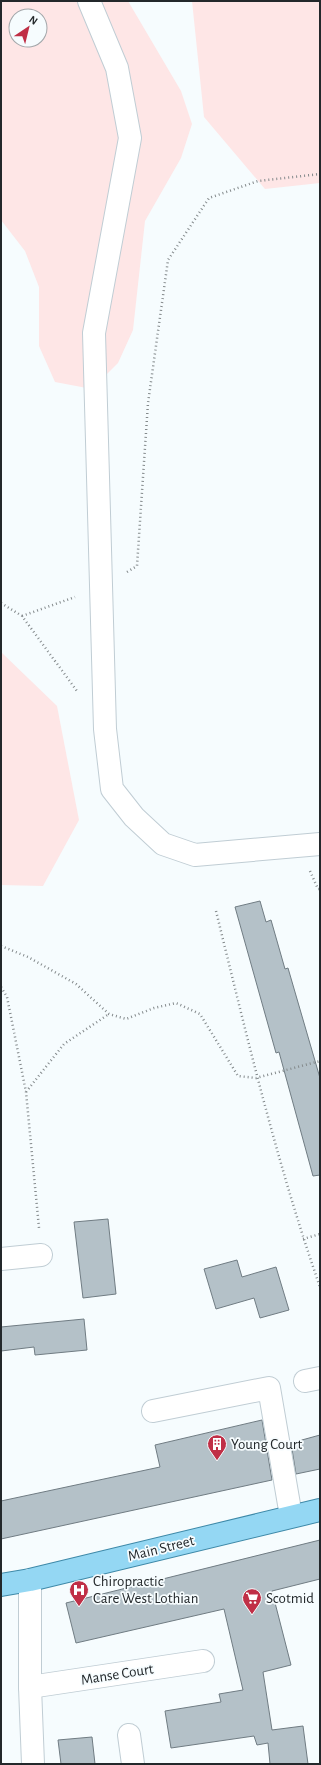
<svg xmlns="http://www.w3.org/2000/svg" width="321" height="1765" font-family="'Alegreya Sans',sans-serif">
<rect width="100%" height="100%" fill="#f6fcfe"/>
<!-- green -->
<g fill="#fee6e6" fill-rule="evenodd">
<path d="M1 1H128L181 91 192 124 181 158 145 221 133 330 118 363 92 389 55 382 39 346V287L25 251 1 220ZM16 16H40V40H16Z"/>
<path d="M192 1H320V183L265 189 204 117Z"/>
<path d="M1 652 57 706 79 820 43 886 1 885Z"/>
</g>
<!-- building -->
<g fill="#b4c1c8" stroke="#707c83">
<path d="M260 901 266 922 271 920 285 969 288 968 320 1078V1175L313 1176 279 1052 276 1053 235 907Z"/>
<path d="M108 1219 116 1294 83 1298 74 1222Z"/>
<path d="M237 1260 242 1277 276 1267 289 1310 260 1318 254 1298 216 1309 204 1269Z"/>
<path d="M84 1319 87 1350 35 1355 34 1347 1 1351V1327Z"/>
<path d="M262 1420 272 1480 1 1539V1501L160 1467 155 1445Z"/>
<path d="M320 1435V1469L296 1474 291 1443Z"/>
<path d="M320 1540V1579L272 1591 291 1665 263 1672 272 1730 303 1726 308 1764H270L268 1743 257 1745 254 1736 171 1748 165 1711 221 1702 219 1694 243 1690 224 1609 76 1643 66 1603Z"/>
<path d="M92 1737 95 1764H61L58 1740Z"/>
</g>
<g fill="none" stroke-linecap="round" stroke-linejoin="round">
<!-- minor casing -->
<g stroke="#c0cdd4" stroke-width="24">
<g id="minor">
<path d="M89 1 117 68 130 138 94 333 105 729 112 789 134 817 163 844 195 855 320 844"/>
<path d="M1 1259 41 1255"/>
<path d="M305 1381 320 1378"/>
<path d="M153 1411 269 1388 291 1516"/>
<path d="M30 1580V1687L33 1764"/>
<path d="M30 1687 203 1661"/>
<path d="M129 1735 133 1764"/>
</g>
</g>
<!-- major casing -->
<g stroke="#3e89a8" stroke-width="24">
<path id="major" d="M1 1585 30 1580 320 1510"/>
</g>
<!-- path -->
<g stroke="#848a8c" stroke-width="2.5" stroke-dasharray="1 3" stroke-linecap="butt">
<path d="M127 572 137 566 148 403 168 260 209 198 258 181 320 174"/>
<path d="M1 603 22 616 77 691"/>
<path d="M22 616 75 597"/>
<path d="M310 871 318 889H320"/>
<path d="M216 911C247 1037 277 1164 320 1287"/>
<path d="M1 946 28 957 76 984 109 1014 126 1019 154 1008 176 1003 200 1014 238 1076 256 1078 320 1061"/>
<path d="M1 987 7 997 26 1092 39 1228"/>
<path d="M26 1092 64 1044 109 1014"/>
<path d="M303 1239 320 1234"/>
</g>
<!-- minor -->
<use href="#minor" stroke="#fff" stroke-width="22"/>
<!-- major -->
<use href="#major" stroke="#94d7f3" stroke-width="22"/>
</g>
<!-- icons -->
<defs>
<g id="building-pin" transform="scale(1)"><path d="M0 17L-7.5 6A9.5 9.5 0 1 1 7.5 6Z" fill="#c02f46" stroke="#f6fcfe"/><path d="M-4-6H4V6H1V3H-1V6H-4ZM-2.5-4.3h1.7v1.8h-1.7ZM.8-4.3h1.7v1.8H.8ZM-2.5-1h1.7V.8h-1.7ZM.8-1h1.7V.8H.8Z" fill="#fff"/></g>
<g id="hospital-pin" transform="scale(1)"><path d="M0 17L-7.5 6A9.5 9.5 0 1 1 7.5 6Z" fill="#c02f46" stroke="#f6fcfe"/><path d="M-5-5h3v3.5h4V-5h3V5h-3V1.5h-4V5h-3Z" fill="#fff"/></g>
<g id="supermarket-pin" transform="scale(1)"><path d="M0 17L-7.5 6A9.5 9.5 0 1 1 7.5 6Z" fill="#c02f46" stroke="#f6fcfe"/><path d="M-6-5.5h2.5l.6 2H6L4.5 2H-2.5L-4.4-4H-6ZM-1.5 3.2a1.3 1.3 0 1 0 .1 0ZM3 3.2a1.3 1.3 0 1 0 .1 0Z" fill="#fff"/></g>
</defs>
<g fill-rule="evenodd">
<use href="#building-pin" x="217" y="1444"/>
<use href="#hospital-pin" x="79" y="1590"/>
<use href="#supermarket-pin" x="252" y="1598"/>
</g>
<g text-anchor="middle" stroke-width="3.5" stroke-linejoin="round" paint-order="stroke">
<!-- poi labels -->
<g font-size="15" fill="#23282b" stroke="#f6fcfe" text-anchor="start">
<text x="231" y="1449">Young Court</text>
<text x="93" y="1586">Chiropractic<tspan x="93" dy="17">Care West Lothian</tspan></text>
<text x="266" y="1603">Scotmid</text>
</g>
<!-- street labels -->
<g font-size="15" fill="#23282b" stroke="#f6fcfe">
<text transform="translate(161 1548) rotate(-14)" y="5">Main Street</text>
<text transform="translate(117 1674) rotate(-9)" y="5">Manse Court</text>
</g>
</g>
<!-- border -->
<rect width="321" height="1765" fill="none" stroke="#23282b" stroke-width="4"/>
<!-- north arrow -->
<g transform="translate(28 28) rotate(35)"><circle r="19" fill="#f6fcfe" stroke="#a2a7aa"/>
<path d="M0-3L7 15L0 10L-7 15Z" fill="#c02f46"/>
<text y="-6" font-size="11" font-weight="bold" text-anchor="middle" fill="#23282b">N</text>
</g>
</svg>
